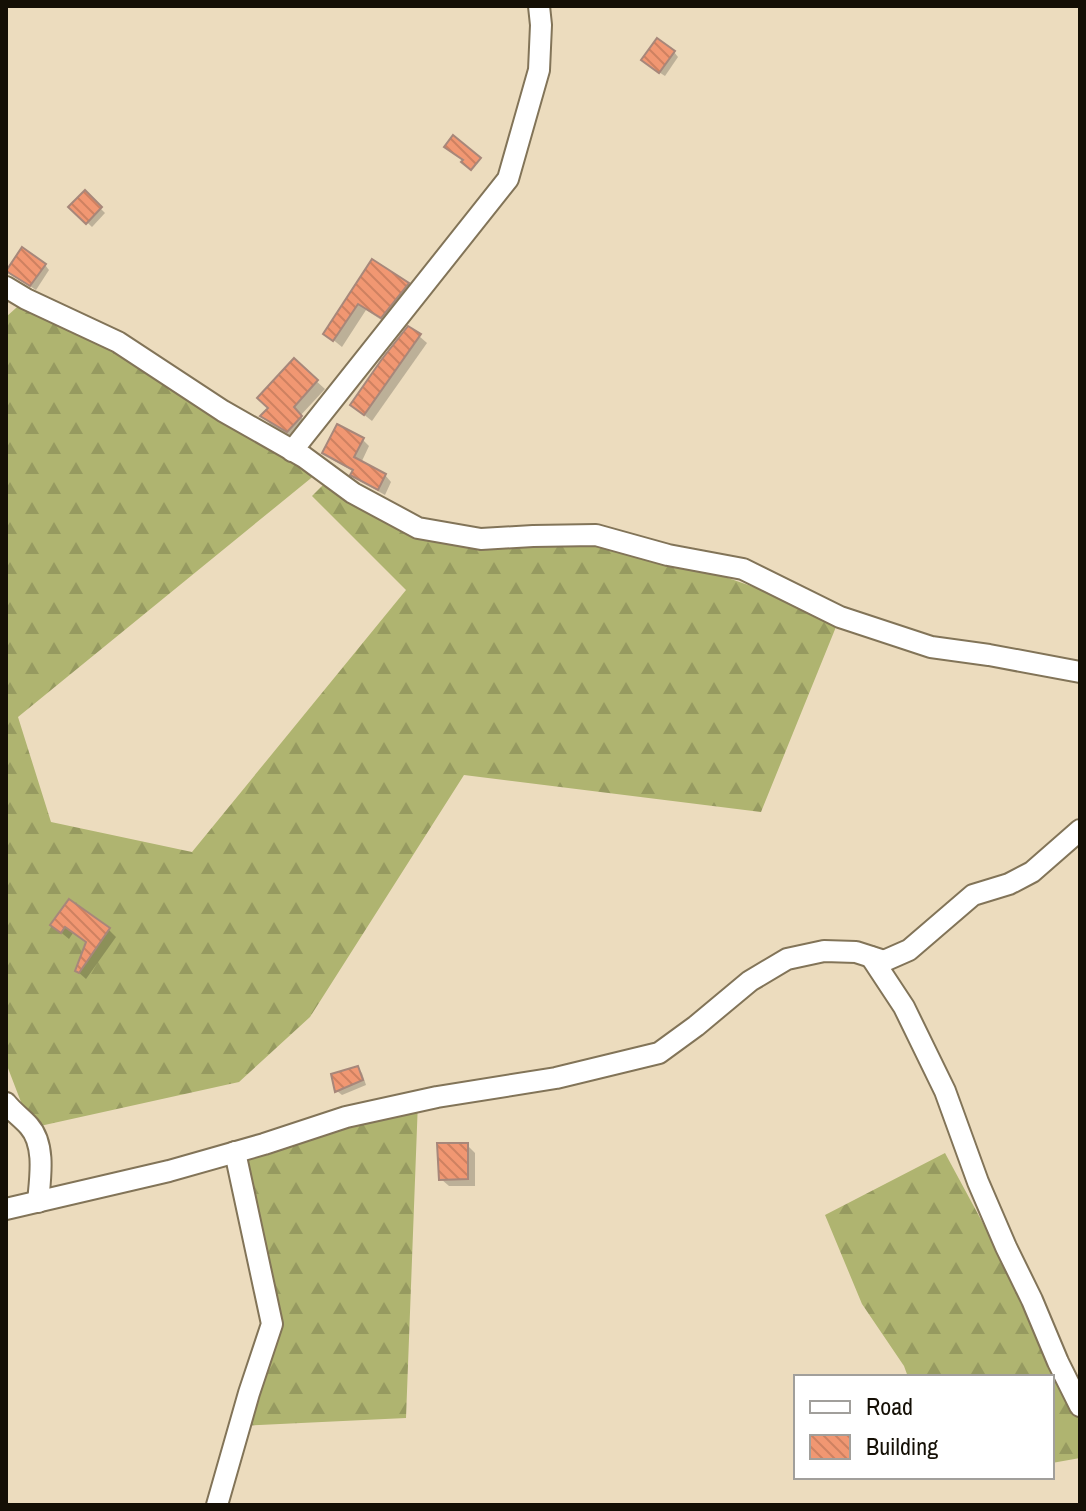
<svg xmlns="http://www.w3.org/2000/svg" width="1086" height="1511" font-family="'Archivo Narrow',sans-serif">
<defs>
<pattern id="forest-firs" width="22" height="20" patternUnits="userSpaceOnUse" patternTransform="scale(2)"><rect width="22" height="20" fill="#afb470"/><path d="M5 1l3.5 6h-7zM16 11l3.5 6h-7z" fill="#969a60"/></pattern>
<pattern id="building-back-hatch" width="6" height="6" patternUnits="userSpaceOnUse" patternTransform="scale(2)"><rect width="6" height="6" fill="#f19772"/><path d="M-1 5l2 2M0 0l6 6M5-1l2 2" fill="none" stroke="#ce8161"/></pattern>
</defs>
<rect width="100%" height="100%" fill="#ecdcbe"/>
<!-- forest -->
<g fill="url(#forest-firs)">
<path d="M26 299 321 470 18 717 51 822 192 852 406 590 312 496 331 477 466 537 633 545 840 617 761 812 464 775 310 1017 239 1082 31 1128 6 1063V317Z"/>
<path d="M418 1101 406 1418 239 1426 272 1323 235 1152Z"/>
<path d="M945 1153 1080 1403V1458L1052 1463V1377H908L904 1366 862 1304 825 1215Z"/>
</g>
<!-- shadow -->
<g fill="#0003">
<path d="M674 52 678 57 665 76 648 65Z"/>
<path d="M85 193 105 213 92 227 71 207Z"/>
<path d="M373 262 408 284 415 292 389 325 366 310 342 347 326 334Z"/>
<path d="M45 265 49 270 36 290 13 275Z"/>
<path d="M419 336 427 343 372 421 352 405Z"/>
<path d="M294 361 325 389 300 416 309 425 295 439 270 424 263 416 270 408Z"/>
<path d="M363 440 369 446 361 463 385 475 391 482 385 495 360 481 353 475 355 472 331 459 324 452Z"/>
<path d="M69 901 109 930 116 937 86 979 77 971 88 943 73 933 69 939 52 925Z"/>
<path d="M357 1068 362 1073 366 1085 342 1095 337 1091Z"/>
<path d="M467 1145 475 1153V1186H449L441 1179Z"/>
</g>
<!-- building -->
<g fill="url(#building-back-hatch)" stroke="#a7877a" stroke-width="2">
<path d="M657 38 675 51 659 73 641 60Z"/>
<path d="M453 135 481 158 471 170 461 162 463 160 444 147Z"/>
<path d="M85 190 102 207 86 224 68 207Z"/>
<path d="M22 247 46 264 30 286 6 271Z"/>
<path d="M372 259 409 283 381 318 358 304 333 341 323 334Z"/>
<path d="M408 326 421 334 364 415 350 405 382 359Z"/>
<path d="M294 358 318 380 294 407 302 416 287 432 260 416 268 408 257 398Z"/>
<path d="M337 424 364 438 354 457 386 474 378 490 350 475 353 470 322 453Z"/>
<path d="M69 899 110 928 79 973 75 971 86 942 65 927 61 933 50 925Z"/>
<path d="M358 1066 363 1080 335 1092 331 1074Z"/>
<path d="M437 1143H468V1179L439 1180Z"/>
</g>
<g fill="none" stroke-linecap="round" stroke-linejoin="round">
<!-- minor casing -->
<g stroke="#827458" stroke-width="24">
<g id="minor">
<path d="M6 287 26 299 118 342 223 411 304 457 353 493 418 528 481 539 533 536 596 535 668 555 743 569 840 617 931 647 989 655 1080 672"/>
<path d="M292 451 508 179 539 70 541 25 539 6"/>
<path d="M871 957 904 1007 945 1091 978 1182 1006 1247 1032 1300 1058 1362 1080 1406"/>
<path d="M6 1103C13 1112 22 1118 29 1126 46 1145 40 1179 38 1202"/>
<path d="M6 1209 169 1171 264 1144 346 1117 437 1097 556 1078 659 1053 696 1026 750 981 787 959 824 951 856 952 884 961 909 950 973 895 1009 884 1032 872 1080 830"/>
<path d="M217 1505 249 1393 272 1324 235 1152"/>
</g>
</g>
<!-- minor -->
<use href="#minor" stroke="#fff" stroke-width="20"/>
</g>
<!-- border -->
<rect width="1086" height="1511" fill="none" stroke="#140f05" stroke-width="16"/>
<!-- legend -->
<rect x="794" y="1375" width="260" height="104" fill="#ffffff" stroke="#a19f9b" stroke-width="2"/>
<rect x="810" y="1401" width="40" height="12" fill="#ffffff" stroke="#a19f9b" stroke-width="2"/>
<text x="866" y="1415" font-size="24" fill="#140f05">Road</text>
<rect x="810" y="1435" width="40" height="24" fill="url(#building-back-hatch)" stroke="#a19f9b" stroke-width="2"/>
<text x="866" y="1455" font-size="24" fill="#140f05">Building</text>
</svg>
